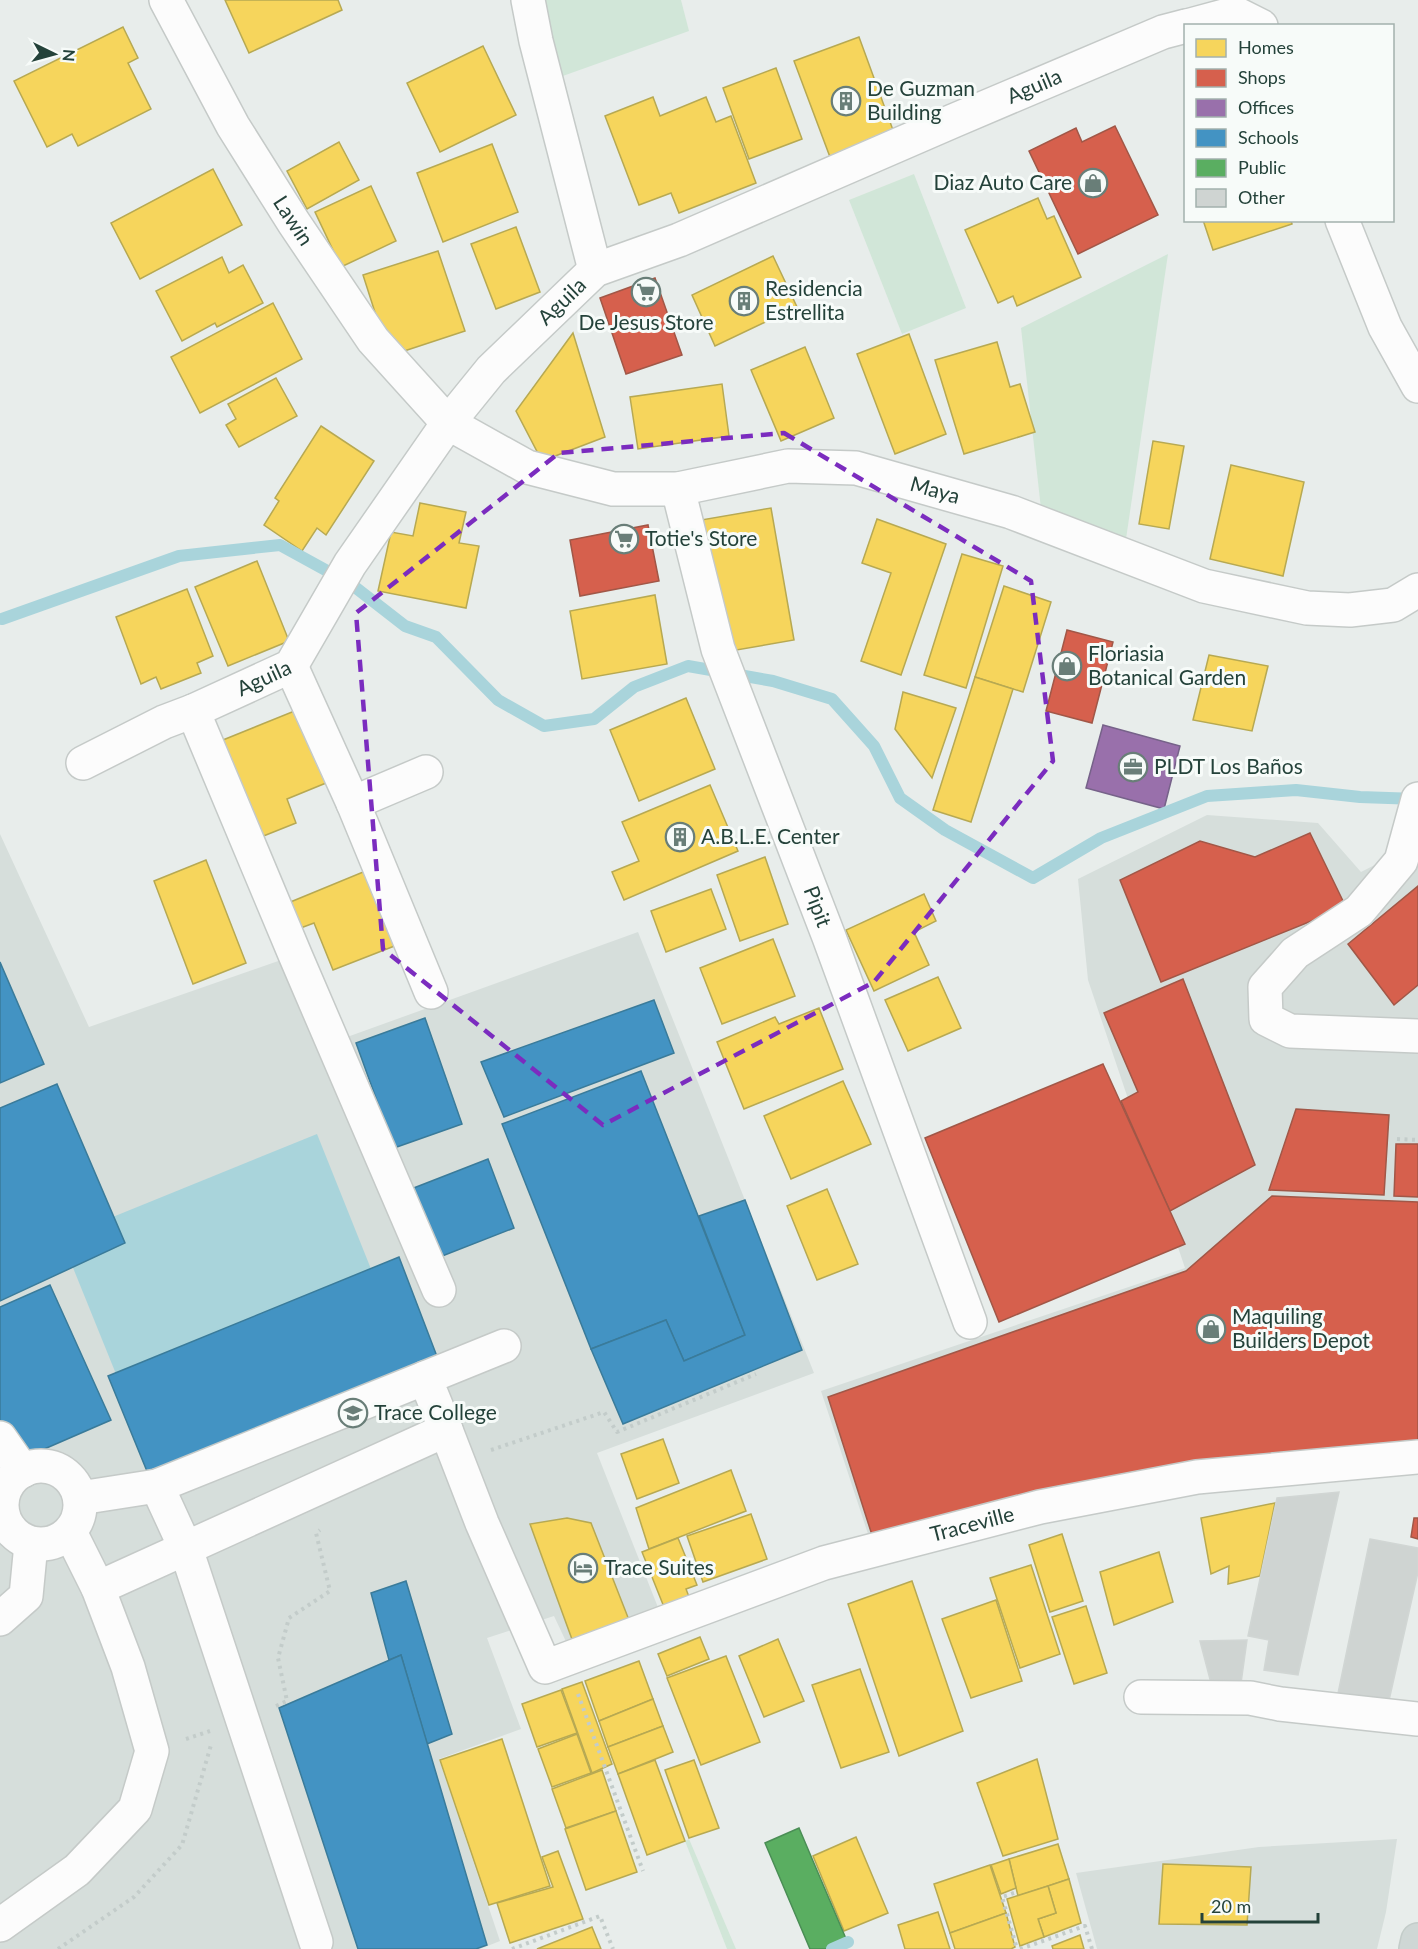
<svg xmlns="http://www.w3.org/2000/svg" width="1418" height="1949" font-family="Lato,sans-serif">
<rect width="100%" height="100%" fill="#e8edeb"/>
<!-- built -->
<g fill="#d6dedb">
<path d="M1207 815 1318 823 1361 872 1418 843V1445L870 1540 821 1391 1185 1268 1088 980 1078 879Z"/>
<path d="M0 834 89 1027 284 959 325 1045 638 932 814 1373 597 1453 661 1615 570 1650 554 1616 487 1638 521 1729 439 1759 500 1941 480 1949H0Z"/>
<path d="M1397 1839 1386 1912 1377 1949H1097L1076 1873 1259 1847Z"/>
</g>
<!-- green -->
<g fill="#d1e6d8">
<path d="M538 0H681L689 31 560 77Z"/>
<path d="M914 174 966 308 902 334 849 200Z"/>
<path d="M1168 254 1126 539 1041 509 1021 328Z"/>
<path d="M689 1839 736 1949H727L685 1841Z"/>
</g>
<!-- water -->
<path fill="#a9d4db" d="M317 1134 371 1269 116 1374 61 1238Z"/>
<!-- homes -->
<g fill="#f6d55c" stroke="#b7a952" stroke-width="1.5">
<path d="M225 0H338L342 10 249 53Z"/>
<path d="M123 27 138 58 128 63 151 109 78 146 72 134 47 147 14 81Z"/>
<path d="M859 37 897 141 833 165 794 61Z"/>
<path d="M483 46 516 115 440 152 407 83Z"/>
<path d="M776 68 802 139 749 159 723 88Z"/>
<path d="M653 97 660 116 706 97 716 122 731 116 756 183 679 213 671 193 639 205 605 116Z"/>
<path d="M339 142 359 180 307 209 287 171Z"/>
<path d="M492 144 518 212 443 242 417 173Z"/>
<path d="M213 169 242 225 140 279 111 223Z"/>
<path d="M371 186 396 241 341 267 315 212Z"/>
<path d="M1038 198 1047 219 1054 216 1081 277 1017 306 1013 296 998 303 965 230Z"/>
<path d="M1203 220H1291L1292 224 1213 250Z"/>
<path d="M516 227 540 292 496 309 471 244Z"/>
<path d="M438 251 465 331 389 356 363 275Z"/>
<path d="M773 256 797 307 715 346 692 295Z"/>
<path d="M222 257 229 273 243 265 263 303 217 327 215 323 182 341 156 291Z"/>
<path d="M273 303 302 359 200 413 171 357Z"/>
<path d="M573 333 605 437 542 461 516 411Z"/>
<path d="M909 334 946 434 895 454 857 354Z"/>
<path d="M997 342 1010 387 1020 384 1035 432 964 454 935 360Z"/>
<path d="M805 347 834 418 781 441 751 370Z"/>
<path d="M276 378 297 416 239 447 226 425 236 419 228 404Z"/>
<path d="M722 384 729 436 638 449 630 397Z"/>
<path d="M321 426 374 461 326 535 317 528 302 551 264 525 279 501 275 498Z"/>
<path d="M1153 441 1184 446 1169 529 1139 524Z"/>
<path d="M1231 465 1304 482 1283 576 1210 559Z"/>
<path d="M420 503 466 512 459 543 479 546 466 608 378 591 391 532 413 536Z"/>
<path d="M771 508 794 640 725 652 701 520Z"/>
<path d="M877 519 946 544 901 675 861 661 891 573 862 563Z"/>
<path d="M962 554 1003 566 966 688 924 675Z"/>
<path d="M257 561 289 641 228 666 195 587Z"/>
<path d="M1004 586 1051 602 1023 692 975 677Z"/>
<path d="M187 589 213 656 197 663 201 673 161 689 156 677 141 684 116 617Z"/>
<path d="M655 595 667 664 582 679 570 611Z"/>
<path d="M1209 655 1268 666 1252 731 1193 720Z"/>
<path d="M975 677 1013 689 971 822 933 810Z"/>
<path d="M903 692 956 708 932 778 895 729Z"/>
<path d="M686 698 715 769 639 801 610 730Z"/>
<path d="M297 710 326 783 287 799 296 823 256 839 218 742Z"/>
<path d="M710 785 738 851 624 900 612 872 639 861 622 822Z"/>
<path d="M765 857 788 924 740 941 717 875Z"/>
<path d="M206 860 246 963 193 984 154 881Z"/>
<path d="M368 870 397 945 333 970 314 923 298 929 288 903Z"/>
<path d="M711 889 726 929 666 952 651 911Z"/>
<path d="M924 894 936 921 914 932 929 965 874 991 846 930Z"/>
<path d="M773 939 795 996 722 1024 700 968Z"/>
<path d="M938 977 961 1028 908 1051 885 1000Z"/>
<path d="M819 1008 843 1069 744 1109 717 1042 775 1017 779 1024Z"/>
<path d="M843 1081 871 1144 791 1179 764 1116Z"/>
<path d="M827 1189 858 1264 817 1280 787 1206Z"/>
<path d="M663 1439 679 1483 637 1499 621 1454Z"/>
<path d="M731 1470 746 1511 649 1549 636 1508Z"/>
<path d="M1275 1503 1260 1576 1228 1584 1229 1566 1211 1574 1201 1518Z"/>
<path d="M751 1514 767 1559 703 1582 687 1536Z"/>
<path d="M567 1518 591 1523 629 1620 573 1642 530 1524Z"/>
<path d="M1062 1534 1083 1601 1050 1612 1029 1545Z"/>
<path d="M678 1538 697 1585 686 1589 691 1602 666 1612 642 1552Z"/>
<path d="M1159 1552 1173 1602 1114 1625 1100 1572Z"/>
<path d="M1031 1565 1060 1654 1020 1668 990 1578Z"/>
<path d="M912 1581 963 1731 899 1756 848 1604Z"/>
<path d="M996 1600 1022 1681 971 1698 942 1619Z"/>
<path d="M1086 1606 1107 1673 1074 1684 1052 1617Z"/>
<path d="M700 1637 709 1659 667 1676 658 1654Z"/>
<path d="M778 1639 804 1701 764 1717 739 1656Z"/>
<path d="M726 1656 760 1742 701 1765 667 1678Z"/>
<path d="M639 1661 653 1699 599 1721 585 1681Z"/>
<path d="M860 1669 889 1752 841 1768 812 1685Z"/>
<path d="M582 1682 612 1764 592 1773 562 1689Z"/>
<path d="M561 1690 577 1733 537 1747 522 1704Z"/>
<path d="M653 1699 663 1726 608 1747 599 1721Z"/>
<path d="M663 1726 673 1752 618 1774 608 1747Z"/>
<path d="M577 1734 591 1773 552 1787 538 1749Z"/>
<path d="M502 1739 550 1886 489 1905 440 1760Z"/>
<path d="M1037 1759 1058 1839 1003 1856 977 1783Z"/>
<path d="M655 1760 685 1841 647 1855 618 1774Z"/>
<path d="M694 1760 719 1828 689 1838 665 1770Z"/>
<path d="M602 1770 616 1811 566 1828 552 1789Z"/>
<path d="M616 1811 637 1872 586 1890 565 1829Z"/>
<path d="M856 1837 888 1913 844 1931 813 1856Z"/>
<path d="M1058 1844 1069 1879 1018 1896 1009 1859Z"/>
<path d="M558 1851 583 1919 510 1943 497 1903 553 1887 542 1857Z"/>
<path d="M1009 1859 1016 1888 1001 1894 991 1865Z"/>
<path d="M1163 1864 1251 1867 1247 1925 1159 1924Z"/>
<path d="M990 1865 1006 1913 950 1933 934 1884Z"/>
<path d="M1069 1879 1081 1923 1044 1937 1038 1919 1056 1913 1048 1886Z"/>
<path d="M1048 1886 1056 1913 1038 1919 1044 1937 1020 1946 1007 1899Z"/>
<path d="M938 1912 950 1949H905L898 1925Z"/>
<path d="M1006 1913 1015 1947 1011 1949H955L950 1933Z"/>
<path d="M592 1927 601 1949H537Z"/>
<path d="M1080 1935 1084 1949H1053L1052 1946Z"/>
</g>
<!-- shops -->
<g fill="#d6604d" stroke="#a15747" stroke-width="1.5">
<path d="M1115 126 1158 215 1078 254 1029 151 1076 128 1082 142Z"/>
<path d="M655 278 682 355 626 374 600 298Z"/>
<path d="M648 525 659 581 580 596 570 540Z"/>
<path d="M1067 630 1113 642 1092 723 1046 711Z"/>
<path d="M1310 833 1346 907 1161 982 1120 880 1200 841 1255 857Z"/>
<path d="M1418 886V985L1394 1005 1348 944Z"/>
<path d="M1183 979 1255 1165 1170 1211 1121 1101 1138 1092 1104 1013Z"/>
<path d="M1103 1064 1185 1244 999 1322 925 1138Z"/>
<path d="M1296 1109 1389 1115 1384 1195 1269 1190Z"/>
<path d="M1396 1144H1418V1197L1394 1196Z"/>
<path d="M1272 1196 1418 1202V1442L872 1535 828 1397 1186 1271Z"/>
<path d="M1414 1518H1418V1539L1411 1537Z"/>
</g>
<!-- offices -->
<path fill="#9970ab" stroke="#766289" stroke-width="1.5" d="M1103 725 1180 746 1164 809 1086 788Z"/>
<!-- schools -->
<g fill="#4393c3" stroke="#3a7b9a" stroke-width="1.5">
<path d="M0 962 44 1064 0 1083Z"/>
<path d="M654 1000 674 1053 504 1117 481 1062Z"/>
<path d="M425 1018 462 1124 394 1148 356 1043Z"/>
<path d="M641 1071 745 1335 684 1361 666 1320 591 1349 502 1124Z"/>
<path d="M57 1084 125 1243 0 1301V1108Z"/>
<path d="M488 1159 514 1228 432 1260 406 1191Z"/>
<path d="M745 1200 802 1350 623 1424 591 1349 666 1320 684 1361 745 1335 699 1216Z"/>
<path d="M399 1257 438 1359 151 1481 108 1376Z"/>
<path d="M50 1285 111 1420 19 1460 0 1420V1307Z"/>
<path d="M406 1581 452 1734 427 1744 401 1655 389 1660 371 1593Z"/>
<path d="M401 1655 487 1945 476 1949H358L279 1708Z"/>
</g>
<!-- public -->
<path fill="#5aae61" stroke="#4a8e55" stroke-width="1.5" d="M799 1828 847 1941 829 1949H810L765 1843Z"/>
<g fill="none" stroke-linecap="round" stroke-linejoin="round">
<!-- stream -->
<g stroke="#a9d4db" stroke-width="12">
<path d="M2 619 179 556 280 545 351 584 405 626 436 637 498 700 544 726 594 719 634 687 688 666 773 681 832 699 874 746 900 798 945 830 1033 878 1101 838 1207 796 1296 790 1360 797 1417 799"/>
<path d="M832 1949 848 1942"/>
</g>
</g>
<!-- building -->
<g fill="#cfd4d2" stroke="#d1d6d4" stroke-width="1.5">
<path d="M1339 1492 1298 1675 1264 1670 1269 1640 1248 1636 1277 1498Z"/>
<path d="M1370 1539 1418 1548V1572L1385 1718 1335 1708Z"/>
<path d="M1247 1640 1241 1683H1211L1200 1641Z"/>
</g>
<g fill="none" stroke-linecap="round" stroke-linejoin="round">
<!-- minor casing -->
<g stroke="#c5cac8" stroke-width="36">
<g id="minor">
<path id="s1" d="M166 0 233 126 294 223 373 340 448 423 527 467 613 489H678L788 466 856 468 1011 512 1204 586 1307 608 1350 610 1393 605 1418 590"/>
<path d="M528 0 536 41 595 270"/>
<path d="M1187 26 1235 13 1261 26"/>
<path d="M1342 220 1385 327 1418 386"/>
<path id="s2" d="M678 489 718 649 829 937 970 1322"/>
<path d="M291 666 353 803 431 992"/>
<path d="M193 711 296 957 439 1290"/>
<path id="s3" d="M83 763 164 722 193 711 291 666 350 564 448 423 491 370 595 270 679 240 953 121 1163 32 1186 26"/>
<path d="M1418 799 1401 861 1359 911 1295 953 1265 987 1266 1019 1290 1031 1418 1036"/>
<path d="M353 803 426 772"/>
<path d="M446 1430 425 1378 504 1346"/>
<path d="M0 1438 23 1471"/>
<circle cx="41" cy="1505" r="39"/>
<path d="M157 1486 186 1549 316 1942"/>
<path d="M80 1498 157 1486 425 1378"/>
<path id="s4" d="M98 1588 446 1430 482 1523 545 1667 824 1563 1040 1507 1197 1477 1418 1457"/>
<path d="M0 1619 26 1596 31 1544"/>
<path d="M1141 1697 1250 1698 1280 1704 1418 1719"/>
<path d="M0 1925 77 1870 135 1809 152 1751 128 1667 98 1588 70 1532"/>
</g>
</g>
<!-- major casing -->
<g stroke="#c3ccc9" stroke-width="36">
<path id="major" d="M1416 1949 1418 1940"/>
</g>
<!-- path -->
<g stroke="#c3ccca" stroke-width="4" stroke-dasharray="3 4.5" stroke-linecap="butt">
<path d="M1397 1139 1418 1140"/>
<path d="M491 1450 604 1412 617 1432 756 1374"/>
<path d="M578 1694 643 1871"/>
<path d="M276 1706 287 1701 278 1658 289 1618 330 1591 316 1533 320 1530"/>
<path d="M186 1739 210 1731"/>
<path d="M1014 1893 1002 1897 1017 1949"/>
<path d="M58 1949 134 1897 182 1845 211 1745"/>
<path d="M512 1949 600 1916 613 1949"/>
<path d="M1020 1949 1085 1926 1092 1949"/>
</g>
<!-- minor -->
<use href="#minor" stroke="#fcfcfc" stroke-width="33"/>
<!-- major -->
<use href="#major" stroke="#cfd7d5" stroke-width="33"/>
</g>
<!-- marked area -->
<path fill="none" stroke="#7b2cbf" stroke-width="4.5" stroke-dasharray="12 8" stroke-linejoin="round" d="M784 433 1031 581 1053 761 874 982 603 1125 383 949 356 613 559 453Z"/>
<!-- icons -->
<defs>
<g id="building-ring" transform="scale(1.5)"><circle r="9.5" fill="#f7fbf9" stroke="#697e78" stroke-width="1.5"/><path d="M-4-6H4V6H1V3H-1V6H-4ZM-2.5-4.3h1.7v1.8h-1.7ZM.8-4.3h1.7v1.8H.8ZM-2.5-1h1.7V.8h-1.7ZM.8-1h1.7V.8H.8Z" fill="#697e78"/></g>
<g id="shop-ring" transform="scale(1.5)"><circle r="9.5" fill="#f7fbf9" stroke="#697e78" stroke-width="1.5"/><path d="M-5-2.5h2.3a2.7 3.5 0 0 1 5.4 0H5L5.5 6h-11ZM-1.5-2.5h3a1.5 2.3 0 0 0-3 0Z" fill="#697e78"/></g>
<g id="supermarket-ring" transform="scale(1.5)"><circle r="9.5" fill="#f7fbf9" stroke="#697e78" stroke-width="1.5"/><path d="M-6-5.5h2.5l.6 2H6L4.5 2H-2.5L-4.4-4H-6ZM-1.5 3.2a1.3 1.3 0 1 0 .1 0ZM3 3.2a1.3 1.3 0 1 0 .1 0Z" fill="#697e78"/></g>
<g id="office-ring" transform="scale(1.5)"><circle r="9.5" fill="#f7fbf9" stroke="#697e78" stroke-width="1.5"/><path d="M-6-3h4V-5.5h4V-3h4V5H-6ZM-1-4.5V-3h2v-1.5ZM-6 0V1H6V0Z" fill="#697e78"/></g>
<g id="university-ring" transform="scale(1.5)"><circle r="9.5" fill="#f7fbf9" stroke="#697e78" stroke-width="1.5"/><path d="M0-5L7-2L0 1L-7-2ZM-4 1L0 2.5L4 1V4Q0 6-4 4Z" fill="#697e78"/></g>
<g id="hotel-ring" transform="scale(1.5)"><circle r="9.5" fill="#f7fbf9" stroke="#697e78" stroke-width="1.5"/><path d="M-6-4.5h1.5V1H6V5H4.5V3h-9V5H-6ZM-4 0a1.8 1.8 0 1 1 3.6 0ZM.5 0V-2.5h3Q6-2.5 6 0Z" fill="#697e78"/></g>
</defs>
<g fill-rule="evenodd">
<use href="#building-ring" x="846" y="101"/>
<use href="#shop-ring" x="1093" y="183"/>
<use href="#supermarket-ring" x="646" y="292"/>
<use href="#building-ring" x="744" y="301"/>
<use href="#supermarket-ring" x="624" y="539"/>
<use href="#shop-ring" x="1067" y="666"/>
<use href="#office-ring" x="1133" y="767"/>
<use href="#building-ring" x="680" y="837"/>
<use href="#shop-ring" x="1211" y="1329"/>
<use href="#university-ring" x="353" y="1413"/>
<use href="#hotel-ring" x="583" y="1568"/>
</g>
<g text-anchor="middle" stroke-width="6" stroke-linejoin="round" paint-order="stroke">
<!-- street labels -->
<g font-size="21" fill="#24423a" stroke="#f7fbf9">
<text dy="7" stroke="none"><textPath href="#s3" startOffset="1208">Aguila</textPath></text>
<text dy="7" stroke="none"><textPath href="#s1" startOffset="255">Lawin</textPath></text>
<text dy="7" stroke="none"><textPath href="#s3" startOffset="686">Aguila</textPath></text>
<text dy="7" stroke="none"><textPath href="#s1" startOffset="1017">Maya</textPath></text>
<text dy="7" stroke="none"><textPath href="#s3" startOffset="200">Aguila</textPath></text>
<text dy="7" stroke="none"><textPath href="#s2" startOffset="441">Pipit</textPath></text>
<text dy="7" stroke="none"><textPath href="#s4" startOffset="1090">Traceville</textPath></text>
</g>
<!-- poi labels -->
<g font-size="21" fill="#24423a" stroke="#f7fbf9" text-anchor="start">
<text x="867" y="96">De Guzman<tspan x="867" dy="24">Building</tspan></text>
<text x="1072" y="190" text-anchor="end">Diaz Auto Care</text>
<text x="765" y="296">Residencia<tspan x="765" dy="24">Estrellita</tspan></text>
<text x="646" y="330" text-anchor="middle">De Jesus Store</text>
<text x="645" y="546">Totie's Store</text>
<text x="1088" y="661">Floriasia<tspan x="1088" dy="24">Botanical Garden</tspan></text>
<text x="1154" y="774">PLDT Los Baños</text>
<text x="701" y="844">A.B.L.E. Center</text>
<text x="1232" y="1324">Maquiling<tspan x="1232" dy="24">Builders Depot</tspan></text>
<text x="374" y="1420">Trace College</text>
<text x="604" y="1575">Trace Suites</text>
</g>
</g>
<!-- legend -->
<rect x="1184" y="24" width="210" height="198" fill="#f7fbf9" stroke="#a3b1ad" stroke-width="1.5"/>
<rect x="1196" y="39" width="30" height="18" fill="#f6d55c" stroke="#a3b1ad" stroke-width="1.5"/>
<text x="1238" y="54" font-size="18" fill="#24423a">Homes</text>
<rect x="1196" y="69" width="30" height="18" fill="#d6604d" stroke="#a3b1ad" stroke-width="1.5"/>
<text x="1238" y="84" font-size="18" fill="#24423a">Shops</text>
<rect x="1196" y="99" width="30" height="18" fill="#9970ab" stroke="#a3b1ad" stroke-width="1.5"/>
<text x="1238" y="114" font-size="18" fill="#24423a">Offices</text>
<rect x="1196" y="129" width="30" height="18" fill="#4393c3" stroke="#a3b1ad" stroke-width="1.5"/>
<text x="1238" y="144" font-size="18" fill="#24423a">Schools</text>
<rect x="1196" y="159" width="30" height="18" fill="#5aae61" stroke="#a3b1ad" stroke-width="1.5"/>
<text x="1238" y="174" font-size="18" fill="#24423a">Public</text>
<rect x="1196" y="189" width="30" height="18" fill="#cfd4d2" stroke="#a3b1ad" stroke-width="1.5"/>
<text x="1238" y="204" font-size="18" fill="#24423a">Other</text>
<!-- north arrow -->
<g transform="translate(54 54) rotate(95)" stroke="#f7fbf9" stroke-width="4.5" paint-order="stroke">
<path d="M0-4.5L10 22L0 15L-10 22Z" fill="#24423a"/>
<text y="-9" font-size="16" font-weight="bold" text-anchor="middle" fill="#24423a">N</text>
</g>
<!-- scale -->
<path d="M1202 1913v9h116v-9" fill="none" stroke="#24423a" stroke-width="3"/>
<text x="1211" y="1913" font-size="18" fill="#24423a" stroke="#f7fbf9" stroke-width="4.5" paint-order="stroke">20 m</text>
</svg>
